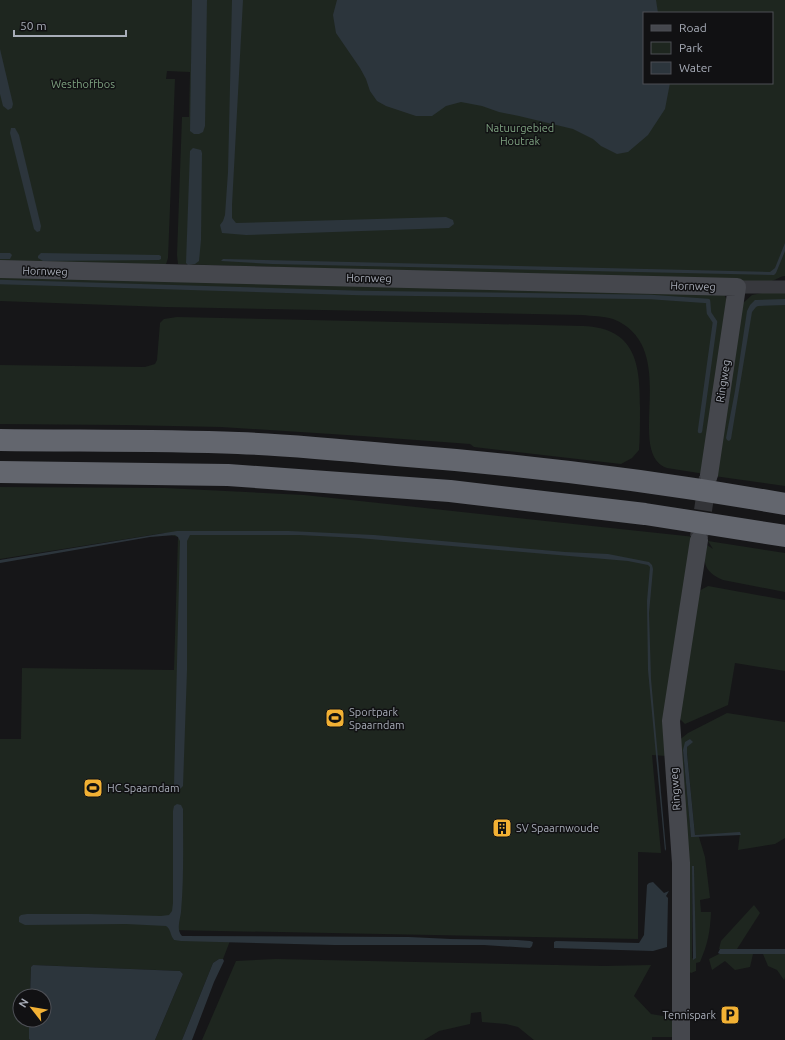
<svg xmlns="http://www.w3.org/2000/svg" width="785" height="1040" font-family="Ubuntu,sans-serif">
<rect width="100%" height="100%" fill="#161618"/>
<!-- green -->
<g fill="#1e261f" fill-rule="evenodd">
<path d="M0 0H785V276C780 276 775 281 767 282L178 264 177 255 182 117H189L190 72 167 71 166 79H175L168 258 166 264 0 265ZM644 13H772V83H644Z"/>
<path d="M0 276 724 294 727 301 705 474 667 468C623 452 683 347 613 319 603 316 592 316 582 315L165 307 0 301Z"/>
<path d="M762 293H785V486L714 476 743 303 752 295Z"/>
<path d="M177 317 583 326C636 328 640 364 640 407 640 421 640 436 639 450L632 458 621 464 474 447 470 444 362 436 221 427 124 425 0 424V365L145 367 155 364 157 360 160 323 164 319Z"/>
<path d="M0 487 165 488 304 495 695 537 666 756 652 755 661 853 638 852V939L170 930 174 940 230 941 223 959H219L213 963 182 1040H155L183 974 180 971 33 965 31 967 30 996H20V1020H29V1039L30 1040H0V739H21L22 668 174 670 178 537 164 533 0 559Z"/>
<path d="M708 541 785 553V592L723 580C703 571 704 563 704 543L713 549Z"/>
<path d="M708 586 785 600V671L735 663 728 705 685 724 678 717 699 591Z"/>
<path d="M727 713 785 722V838L775 844 738 850 740 833 695 835 687 753V747L692 742 690 739 683 750 691 836 699 837 705 857 710 898 700 900 701 912H711C710 933 708 943 700 962L696 963V971L691 973 686 969 678 741 688 733ZM692 866H694L695 959 692 958Z"/>
<path d="M754 905 760 913 737 949H719L721 941Z"/>
<path d="M719 954H753L750 967 735 970 725 961 712 970 709 959Z"/>
<path d="M763 954H785V977L784 980 777 970 768 966Z"/>
<path d="M276 959 604 966 651 965 634 996 651 1014 675 1018 674 1037H652V1040H534L518 1027 506 1024 482 1022 481 1012 471 1013 470 1024 439 1031 424 1040H202L236 961Z"/>
</g>
<!-- water -->
<g fill="#2c353c">
<path d="M192 0H207L205 126 203 132 199 134H194L190 131Z"/>
<path d="M232 0H243L232 205V218L236 223 446 217 453 220 454 224 449 228 246 235 222 233 220 225 223 221 225 215 228 172Z"/>
<path d="M337 0H656L658 13H644V83H670L665 109 648 135 628 152 617 154 601 146 593 139 573 129 519 116 499 112 482 106 461 102 446 106 432 116H416L386 106 377 101 370 91 366 79 360 68 336 33 333 15Z"/>
<path d="M0 49 13 104 12 108 8 110 3 106 0 94Z"/>
<path d="M11 128H15L19 135 41 226 40 231 37 232 34 229 10 133Z"/>
<path d="M193 148 201 150 202 153 201 240 199 261 195 264 188 265 186 263 190 151Z"/>
<path d="M785 243V251L776 273 774 275 272 264 221 261 223 259 770 272 775 268Z"/>
<path d="M0 253H10L12 255 10 259H0Z"/>
<path d="M41 253 159 255 161 256V259L159 260 43 261 38 258V256Z"/>
<path d="M785 299V305L758 306 756 307 752 312 731 439 729 441 727 440 726 438 735 391 747 311 750 305 755 300Z"/>
<path d="M177 531H289L374 535 565 552 608 554 649 562 652 565 653 569 649 613 651 679 666 849 665 851 648 670 647 601 650 567 648 565 628 561 358 538 299 535H190L187 541V670L183 786 180 789H176L174 786 180 541 178 537 175 535 150 537 0 563V560Z"/>
<path d="M690 739 693 742 687 747V753L695 835 740 832 741 835 694 837H691L683 750 685 742Z"/>
<path d="M177 804 181 805 183 809C183 843 184 878 181 912 180 920 176 930 182 936L409 937 451 939 517 940 530 941 533 942 532 946 530 948 484 945H334L181 941 174 940C170 935 171 929 166 926L126 924 25 925 19 922V917L21 915 27 914H89L161 916 169 915 172 911 173 903V811L174 806Z"/>
<path d="M692 866H694L696 958 693 960Z"/>
<path d="M653 882 664 893 669 891 666 896 668 898 667 947 653 951 554 948V942L556 941 639 943 644 935 647 885 649 883Z"/>
<path d="M720 949H785V954H720L718 953Z"/>
<path d="M219 959H223L224 961 214 982 192 1040H182L213 963Z"/>
<path d="M33 965 180 971 183 974 155 1040H30L29 1039V1020H44V996H30L31 967Z"/>
</g>
<g fill="none" stroke-linecap="round" stroke-linejoin="round">
<!-- stream -->
<path stroke="#2c353c" stroke-width="4.5" d="M0 282 360 293 651 297 708 301 709 313 715 322 700 431"/>
<!-- secondary-tunnel -->
<path stroke="#333438" stroke-width="18" stroke-dasharray="18 9" stroke-linecap="butt" d="M699 537 708 477"/>
<!-- street -->
<path stroke="#37383d" stroke-width="13" d="M737 287H785"/>
<!-- secondary -->
<g stroke="#45474d" stroke-width="18">
<path d="M0 269 737 287 709 475"/>
<path d="M681 1040V863L671 721 699 540"/>
</g>
<!-- highway -->
<g stroke="#63666e" stroke-width="22">
<path d="M0 440C79 441 159 440 238 443 290 445 343 450 396 455 526 465 656 481 785 504"/>
<path d="M0 472 228 475 450 491 645 514 785 536"/>
</g>
</g>
<!-- icons -->
<defs>
<g id="stadium-square" transform="scale(1)"><rect x="-9" y="-9" width="18" height="18" rx="4" fill="#f2b134" stroke="#111113"/><path d="M0-5a6.5 5 0 1 0 0 10a6.5 5 0 1 0 0-10ZM-3.5-1.8h7v3.6h-7Z" fill="#111"/></g>
<g id="building-square" transform="scale(1)"><rect x="-9" y="-9" width="18" height="18" rx="4" fill="#f2b134" stroke="#111113"/><path d="M-4-6H4V6H1V3H-1V6H-4ZM-2.5-4.3h1.7v1.8h-1.7ZM.8-4.3h1.7v1.8H.8ZM-2.5-1h1.7V.8h-1.7ZM.8-1h1.7V.8H.8Z" fill="#111"/></g>
<g id="parking-square" transform="scale(1)"><rect x="-9" y="-9" width="18" height="18" rx="4" fill="#f2b134" stroke="#111113"/><path d="M-3.5-5.5H1a3.5 3.5 0 0 1 0 7H-1V5.5H-3.5ZM-1-3.4V-.6H.8a1.4 1.4 0 0 0 0-2.8Z" fill="#111"/></g>
</defs>
<g fill-rule="evenodd">
<use href="#stadium-square" x="335" y="718"/>
<use href="#stadium-square" x="93" y="788"/>
<use href="#building-square" x="502" y="828"/>
<use href="#parking-square" x="730" y="1015"/>
</g>
<g text-anchor="middle" stroke-width="3" stroke-linejoin="round" paint-order="stroke">
<!-- park labels -->
<g font-size="11" fill="#7fa381" stroke="#111113">
<text x="83" y="88">Westhoffbos</text>
<text x="520" y="132">Natuurgebied<tspan x="520" dy="13">Houtrak</tspan></text>
</g>
<!-- street labels -->
<g font-size="11" fill="#a8adb8" stroke="#111113">
<text transform="translate(45 271) rotate(2)" y="4">Hornweg</text>
<text transform="translate(369 278) rotate(1)" y="4">Hornweg</text>
<text transform="translate(693 286) rotate(2)" y="4">Hornweg</text>
<text transform="translate(723 381) rotate(-81)" y="4">Ringweg</text>
<text transform="translate(675 789) rotate(-94)" y="4">Ringweg</text>
</g>
<!-- poi labels -->
<g font-size="11" fill="#a8adb8" stroke="#111113" text-anchor="start">
<text x="349" y="716">Sportpark<tspan x="349" dy="13">Spaarndam</tspan></text>
<text x="107" y="792">HC Spaarndam</text>
<text x="516" y="832">SV Spaarnwoude</text>
<text x="716" y="1019" text-anchor="end">Tennispark</text>
</g>
</g>
<!-- legend -->
<rect x="643" y="12" width="130" height="72" fill="#111113" stroke="#4d4f55"/>
<rect x="651" y="25" width="20" height="6" fill="#45474d" stroke="#4d4f55"/>
<text x="679" y="32" font-size="12" fill="#a8adb8">Road</text>
<rect x="651" y="42" width="20" height="12" fill="#1e261f" stroke="#4d4f55"/>
<text x="679" y="52" font-size="12" fill="#a8adb8">Park</text>
<rect x="651" y="62" width="20" height="12" fill="#2c353c" stroke="#4d4f55"/>
<text x="679" y="72" font-size="12" fill="#a8adb8">Water</text>
<!-- north arrow -->
<g transform="translate(32 1008) rotate(301)"><circle r="19" fill="#111113" stroke="#4d4f55"/>
<path d="M0-3L7 15L0 10L-7 15Z" fill="#f2b134"/>
<text y="-6" font-size="11" font-weight="bold" text-anchor="middle" fill="#a8adb8">N</text>
</g>
<!-- scale -->
<path d="M14 30v6h112v-6" fill="none" stroke="#a8adb8" stroke-width="2"/>
<text x="20" y="30" font-size="12" fill="#a8adb8" stroke="#111113" stroke-width="3" paint-order="stroke">50 m</text>
</svg>
